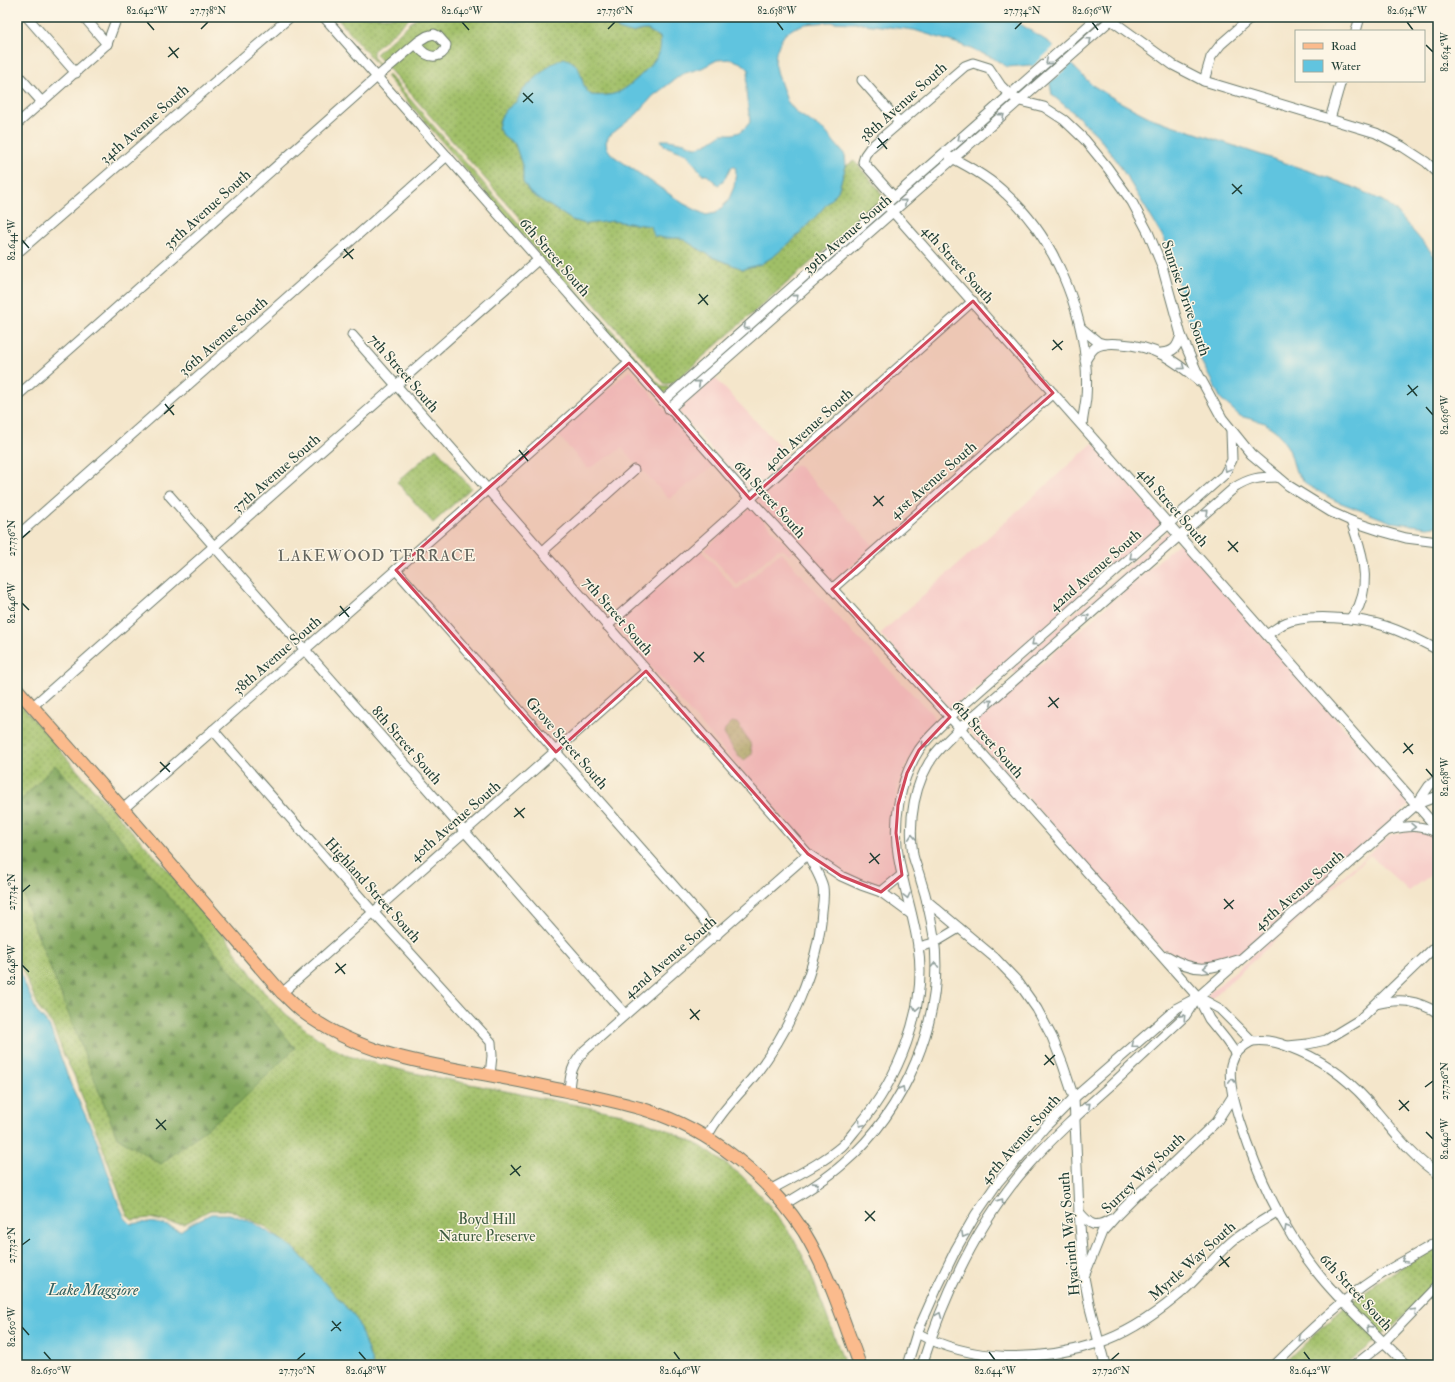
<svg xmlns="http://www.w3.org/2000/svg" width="1455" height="1382" font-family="'IM FELL Double Pica',serif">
<defs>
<pattern id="grass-dots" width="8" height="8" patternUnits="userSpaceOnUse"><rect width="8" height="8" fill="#a0bf67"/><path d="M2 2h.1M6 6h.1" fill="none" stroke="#829c56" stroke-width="1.8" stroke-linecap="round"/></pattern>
<pattern id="forest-firs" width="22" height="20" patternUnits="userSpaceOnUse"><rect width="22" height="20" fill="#80a65c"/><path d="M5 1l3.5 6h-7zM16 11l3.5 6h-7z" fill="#68884d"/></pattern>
</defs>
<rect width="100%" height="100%" fill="#fcf5e5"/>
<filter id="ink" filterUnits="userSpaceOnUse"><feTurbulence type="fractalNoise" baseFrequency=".025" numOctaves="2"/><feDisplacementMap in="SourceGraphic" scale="8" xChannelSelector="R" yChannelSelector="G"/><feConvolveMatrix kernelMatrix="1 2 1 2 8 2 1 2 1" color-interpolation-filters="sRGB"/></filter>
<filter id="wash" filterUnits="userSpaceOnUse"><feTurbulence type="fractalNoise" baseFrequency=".012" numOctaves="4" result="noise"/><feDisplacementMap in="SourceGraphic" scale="16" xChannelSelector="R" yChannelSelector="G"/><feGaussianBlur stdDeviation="0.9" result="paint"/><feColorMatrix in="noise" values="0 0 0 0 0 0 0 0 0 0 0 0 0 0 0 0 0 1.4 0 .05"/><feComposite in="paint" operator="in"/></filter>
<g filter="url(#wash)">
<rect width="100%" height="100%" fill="#f4e6cb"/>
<!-- built -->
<g fill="#f7d0cb">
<path d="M630 370 714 465 669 499 622 448 588 469 557 434Z"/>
<path d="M713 376 790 457 750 493 676 409Z"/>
<path d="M1093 443 1163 523 950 711 880 634Z"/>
<path d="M797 464 874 546 832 582 756 500Z"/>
<path d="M751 507 793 552 789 555 784 550 778 549 737 585 705 549Z"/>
<path d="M1169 530 1174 535 1015 674 1011 669Z"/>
<path d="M1180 542 1411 804 1385 826 1382 827 1383 829 1241 954 1212 964H1195L1176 957 1161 948 967 729Z"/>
<path d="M700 549 737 590 781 552 836 615 931 713 935 721 931 728 916 747 906 765 899 783 893 809 891 831 893 852 897 869 894 878 888 883 871 884 855 879 818 855 805 842 617 629 619 622Z"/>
<path d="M1409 831 1429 833 1438 838V870L1409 891 1370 855 1211 999 1206 996 1246 962 1249 960 1248 959 1390 835Z"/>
</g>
<!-- grass -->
<g fill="url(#grass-dots)" stroke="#607e4e">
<path d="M336 17H411L373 51V57L382 67 380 68Z"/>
<path d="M417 17H483L515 21H534L550 18 572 17 591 22 604 21 611 23 618 29 639 32 643 30H648L660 38C661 43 661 47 659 53 655 63 629 88 619 92 611 96 600 96 591 95 584 90 583 85 582 77L538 76 522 91 517 101 506 110 501 117 498 128 504 136 515 144 523 168V182L530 193 572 220 586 224 613 221 651 226 664 238H681L712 257 743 269 761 264 774 256 793 240 818 214 838 191 846 166 854 161 877 187 883 197 877 204 673 383 665 384 376 54Z"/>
<path d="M388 74 657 382 663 387H671L663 395 496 205 386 76Z"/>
<path d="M436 448 471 488 433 523 397 482Z"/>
<path d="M17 700 89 784 216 923 263 991 287 1015 324 1043 348 1056 409 1072 627 1115 668 1130 702 1147 741 1175 769 1205 792 1236 808 1266 845 1365H373L357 1320 294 1248 280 1239 266 1227 230 1210H210L184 1224 171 1223 150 1218 132 1220 128 1216 123 1204 99 1137 90 1117 74 1075 64 1055 52 1024 40 1010 17 957Z"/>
<path d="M732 722 737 723 750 743 752 754 744 760 738 756 724 734 725 729Z"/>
<path d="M1438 1246V1280L1391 1328 1346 1365H1282C1316 1332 1347 1302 1387 1276 1404 1265 1422 1257 1438 1246Z"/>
</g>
<!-- forest -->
<path fill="url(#forest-firs)" stroke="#507248" d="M55 765 115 832 295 1048 239 1103 161 1164 117 1137 30 916 17 869V805Z"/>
<!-- water -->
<g fill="#61c4df" stroke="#40808a" fill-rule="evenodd">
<path d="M483 17H1009L1050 43 1092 85 1118 101 1151 118 1324 176 1355 188 1383 201 1395 210 1438 260V526L1427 527 1391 522 1336 501 1307 485 1296 472 1289 449 1277 432 1265 423 1240 416 1221 399 1201 361 1165 240 1117 161 1097 135 1075 114 1052 95 1050 84 1031 65 1007 67 993 58 959 44 914 30 856 23 829 22 805 24 794 28 785 34 780 42 776 52 775 62 778 75 787 101 797 113 824 130 845 155 846 166 838 191 818 214 793 240 774 256 761 264 743 269 712 257 681 238H664L654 236 651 226 613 221 586 224 572 220 530 193 523 182V168L515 144 504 136 498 128 501 117 506 110 517 101 522 91 550 65 564 58C588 66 576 83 591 95 600 96 611 96 619 92 629 88 655 63 659 53 661 47 661 43 660 37L648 30H643L631 33 618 29 611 23 604 21 591 22 572 17 550 18 534 21H515ZM731 59C738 62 744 63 749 70 743 92 748 100 750 122L746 127 740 132 733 134H722L710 142 699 147H695L685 143 669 140H661L665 146 687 154 703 175H707L718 185C724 182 728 173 731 167H735L736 171 734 187 728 201 716 213 706 215 684 204 612 155 607 148 606 142 609 136 637 114 653 96 682 74 702 68 717 60Z"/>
<path d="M17 966 37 1012 49 1025 71 1085 96 1138 119 1205 125 1218 131 1224C153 1221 160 1222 180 1231L192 1223 211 1214H230L254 1223 294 1248 357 1320 373 1365H17Z"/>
</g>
<!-- pier -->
<path fill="#f4e6cb" d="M1055 46 1070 65 1048 84 1032 67Z"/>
</g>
<g filter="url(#ink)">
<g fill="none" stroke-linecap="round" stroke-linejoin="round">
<!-- minor casing -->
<g stroke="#6a7869" stroke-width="11">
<g id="minor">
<path d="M27 17 76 73"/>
<path d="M84 17 107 44"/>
<path d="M324 17 750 499 950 717 1198 997 1209 1019 1226 1040 1236 1054"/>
<path d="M1107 17 1173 65 1204 81 1376 133 1403 147 1426 162 1438 173"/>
<path d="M1356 31 1360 17"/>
<path d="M17 74 42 102"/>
<path d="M862 80 899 122"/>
<path d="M1204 81 1211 57 1221 44 1252 17"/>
<path d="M1330 119 1341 81"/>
<path d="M17 124 107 44 117 17"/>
<path d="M950 157C970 167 990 178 1006 194 1059 242 1091 326 1086 398 1085 407 1083 416 1082 425"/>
<path d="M894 197 863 162 865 155 870 148 965 66 973 63 989 68 1001 86 1010 95 1020 101 1044 107 1064 120 1085 140 1107 167 1132 202 1148 232 1162 266 1181 335 1197 372 1222 418 1251 454 1289 486 1331 512 1351 521 1381 531 1406 538 1438 542"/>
<path d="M886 204 1438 829"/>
<path d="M17 253 290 17"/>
<path d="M1081 328 1098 342 1105 344"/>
<path d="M352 335 808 854 841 876 861 885 881 892 911 914"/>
<path d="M1161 353C1174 352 1177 348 1181 335"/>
<path d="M1085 361C1088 356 1092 349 1096 347 1103 343 1113 343 1121 344 1155 346 1174 360 1199 381"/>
<path d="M17 396 377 77 419 41 427 36 434 34 438 36 446 45C445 55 435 59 426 54 422 52 419 48 416 44"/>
<path d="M663 401 1098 17"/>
<path d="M669 409 1114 17"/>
<path d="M169 495 625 1014"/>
<path d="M17 536 447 156"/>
<path d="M543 551 634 470"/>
<path d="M396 570 717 935"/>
<path d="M832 589 1053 393"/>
<path d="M1350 619C1353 615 1357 610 1359 606 1371 578 1361 548 1351 521"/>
<path d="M607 626 973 301"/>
<path d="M1268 634C1273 631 1278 627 1283 624 1306 613 1361 618 1385 626 1404 632 1421 641 1438 650"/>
<path d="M33 706 538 260"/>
<path d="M213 730 373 912 491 1042 492 1056 490 1075"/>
<path d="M1417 804 1438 796"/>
<path d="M123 809 488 489 629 363"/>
<path d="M1389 830C1408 826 1420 824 1438 833"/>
<path d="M881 892 902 875"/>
<path d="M927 901 995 958 1018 982 1037 1009 1052 1037 1063 1065 1074 1098 1079 1212 1084 1277 1090 1308 1105 1365"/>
<path d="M918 947 934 943 959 928"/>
<path d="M1167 956C1195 973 1208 970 1238 960"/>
<path d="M282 993 646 671"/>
<path d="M1198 997 1220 1009 1252 1041C1242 1046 1234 1053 1231 1065 1228 1082 1235 1105 1240 1121 1258 1177 1283 1230 1320 1276 1346 1308 1378 1336 1407 1365"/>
<path d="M1376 1004C1400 998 1417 1000 1438 1013"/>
<path d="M1252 1041C1270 1039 1283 1044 1299 1051 1330 1064 1355 1085 1376 1111 1395 1133 1412 1157 1438 1174"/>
<path d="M1288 1046 1308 1044 1326 1040 1359 1020 1438 944"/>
<path d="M569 1092C570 1073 572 1065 584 1051L808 854C812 864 821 877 823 887 824 894 823 904 822 911 818 969 790 1030 755 1075 738 1096 719 1113 707 1137"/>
<path d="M770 1190C795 1176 821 1164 842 1146 848 1140 853 1133 858 1127 898 1080 928 1008 918 946 914 917 904 889 899 860 892 824 899 781 919 750 928 737 939 727 950 717L1224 475 1232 460 1231 431"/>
<path d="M783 1205C804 1193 825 1180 843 1164 905 1111 945 1019 934 937 931 918 927 899 921 881 919 872 915 864 913 855 908 820 914 782 935 754 943 744 952 736 960 728L1234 488C1250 478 1259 477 1278 477"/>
<path d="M1079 1212C1090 1225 1095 1229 1111 1219"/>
<path d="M1085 1274 1102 1232 1118 1214 1138 1194 1164 1172 1217 1121 1233 1096"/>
<path d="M917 1333C972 1363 1039 1362 1098 1343 1126 1334 1153 1316 1176 1297 1198 1280 1214 1255 1236 1238 1249 1228 1264 1220 1278 1211"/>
<path d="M907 1365 917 1333 937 1288 956 1249 976 1214 998 1182 1045 1127 1074 1098 1177 1008 1198 997 1417 804 1429 786 1438 778"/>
<path d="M922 1365C945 1292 978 1222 1029 1164 1054 1136 1082 1111 1110 1086 1135 1063 1160 1039 1185 1016L1196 999"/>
<path d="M1275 1365C1307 1333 1339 1302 1377 1277 1397 1264 1418 1254 1438 1241"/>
<path d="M1355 1365 1384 1342 1438 1286"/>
</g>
</g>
<!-- major casing -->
<g stroke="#6a7869" stroke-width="14">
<path id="major" d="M17 689 123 809 282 993C289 999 296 1007 304 1013 355 1051 415 1062 477 1073 507 1078 537 1085 567 1091 594 1097 620 1102 646 1110 710 1130 768 1176 804 1232 829 1273 843 1320 860 1365"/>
</g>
<!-- minor -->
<use href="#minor" stroke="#fff" stroke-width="9"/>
<!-- major -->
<use href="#major" stroke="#fbbb8d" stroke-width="12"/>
</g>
<!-- one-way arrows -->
<defs><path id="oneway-chevron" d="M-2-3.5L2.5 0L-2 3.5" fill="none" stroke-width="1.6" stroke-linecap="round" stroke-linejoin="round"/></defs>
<g stroke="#8f9e9a">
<use href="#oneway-chevron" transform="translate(1089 40) rotate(-41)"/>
<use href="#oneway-chevron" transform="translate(1048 62) rotate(139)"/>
<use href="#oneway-chevron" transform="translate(1002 116) rotate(-41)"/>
<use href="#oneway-chevron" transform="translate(960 139) rotate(138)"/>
<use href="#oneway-chevron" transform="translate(904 202) rotate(-41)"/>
<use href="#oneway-chevron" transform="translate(796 297) rotate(-41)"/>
<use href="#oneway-chevron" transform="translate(746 327) rotate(139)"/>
<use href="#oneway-chevron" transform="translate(1182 367) rotate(37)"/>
<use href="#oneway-chevron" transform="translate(698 383) rotate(-41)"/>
<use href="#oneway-chevron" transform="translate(1227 469) rotate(118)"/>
<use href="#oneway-chevron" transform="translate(1206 512) rotate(-42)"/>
<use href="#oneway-chevron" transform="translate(1132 557) rotate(139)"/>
<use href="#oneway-chevron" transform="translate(1087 617) rotate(-41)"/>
<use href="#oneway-chevron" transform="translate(1034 643) rotate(139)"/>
<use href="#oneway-chevron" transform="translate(990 702) rotate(-41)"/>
<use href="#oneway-chevron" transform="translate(924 745) rotate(129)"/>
<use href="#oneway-chevron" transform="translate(1413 827) rotate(1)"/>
<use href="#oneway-chevron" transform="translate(912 837) rotate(-93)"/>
<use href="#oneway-chevron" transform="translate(907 896) rotate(77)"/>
<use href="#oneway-chevron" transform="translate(935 965) rotate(-89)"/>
<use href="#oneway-chevron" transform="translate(1206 968) rotate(177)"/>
<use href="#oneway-chevron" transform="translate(916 1008) rotate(99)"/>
<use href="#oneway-chevron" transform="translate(1183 1017) rotate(-48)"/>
<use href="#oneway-chevron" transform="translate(1134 1045) rotate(139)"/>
<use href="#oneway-chevron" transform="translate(1232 1081) rotate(-93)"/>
<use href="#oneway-chevron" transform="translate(902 1089) rotate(-61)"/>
<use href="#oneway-chevron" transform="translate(1088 1105) rotate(-42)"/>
<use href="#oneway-chevron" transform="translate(861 1124) rotate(130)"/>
<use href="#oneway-chevron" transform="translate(816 1185) rotate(-33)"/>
<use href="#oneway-chevron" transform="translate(1001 1201) rotate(-55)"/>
<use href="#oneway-chevron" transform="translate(1287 1228) rotate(-120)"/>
<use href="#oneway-chevron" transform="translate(964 1235) rotate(120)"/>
<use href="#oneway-chevron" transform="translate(1404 1260) rotate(149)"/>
<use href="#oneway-chevron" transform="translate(1414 1311) rotate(-46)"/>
<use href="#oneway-chevron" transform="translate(939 1315) rotate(-68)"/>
<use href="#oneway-chevron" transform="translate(1369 1328) rotate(-136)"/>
<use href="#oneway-chevron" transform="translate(1301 1339) rotate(136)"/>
</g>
</g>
<!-- marked area -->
<path fill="#d1495b" fill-opacity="0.2" stroke="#d1495b" stroke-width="3" stroke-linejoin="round" d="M973 301 1053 393 832 589 950 717 919 750 907 773 898 805 896 833 902 875 881 892 841 876 808 854 646 671 556 752 396 570 629 363 750 499Z"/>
<!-- ticks -->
<path fill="none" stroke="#1f3d34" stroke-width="1.5" d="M147 22 154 30M462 22 469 30M777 22 783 30M1092 22 1098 30M1407 22 1413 30M201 29 208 22M608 29 615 22M1015 29 1022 22M1426 45 1433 52M169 47 178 58M168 57 179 48M523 93 533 103M523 102 533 93M878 138 887 149M877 148 888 139M1232 184 1242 194M1232 194 1242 185M22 240 29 248M344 249 353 259M343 258 354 249M699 294 708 305M698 304 708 295M1053 340 1062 350M1052 350 1063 341M1408 385 1417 396M1407 395 1418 386M165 404 174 415M1426 407 1433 415M164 414 174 405M519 450 528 461M519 460 529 451M874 496 883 506M873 506 884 496M22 538 30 531M1228 541 1238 552M1228 551 1238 542M22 603 29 610M340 606 349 617M339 616 350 607M694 652 704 662M694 662 704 652M1049 697 1058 708M1048 707 1059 698M1404 743 1413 754M1403 753 1413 744M160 762 170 772M1426 769 1433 777M160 772 170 763M515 808 524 818M514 817 525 808M870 853 879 864M869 863 880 854M22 892 30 885M1224 899 1233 909M1224 909 1234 900M336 963 345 974M22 965 29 972M335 973 346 964M690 1009 699 1020M690 1019 700 1010M1045 1055 1054 1065M1044 1065 1055 1055M1425 1087 1433 1081M1399 1100 1409 1111M1399 1110 1409 1101M156 1119 166 1130M156 1129 166 1120M1426 1132 1433 1139M511 1165 520 1176M510 1175 521 1166M865 1211 875 1221M865 1221 875 1211M22 1245 30 1239M1220 1256 1229 1267M1219 1266 1230 1257M332 1321 341 1331M22 1327 29 1335M331 1331 341 1322M44 1352 51 1360M359 1352 366 1360M674 1352 680 1360M989 1352 995 1360M1304 1352 1310 1360M297 1360 305 1353M1111 1360 1119 1353"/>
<g text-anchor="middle" stroke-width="3" stroke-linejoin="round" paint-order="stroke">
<!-- street labels -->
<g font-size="15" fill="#1f3d34" stroke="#fcf5e5">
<text transform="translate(903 102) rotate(-42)" y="5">38th Avenue South</text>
<text transform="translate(144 124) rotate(-41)" y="5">34th Avenue South</text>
<text transform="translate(207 209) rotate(-42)" y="5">35th Avenue South</text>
<text transform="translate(847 234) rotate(-41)" y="5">39th Avenue South</text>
<text transform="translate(555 257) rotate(49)" y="5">6th Street South</text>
<text transform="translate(958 264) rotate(48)" y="5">4th Street South</text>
<text transform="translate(1186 298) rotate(71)" y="5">Sunrise Drive South</text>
<text transform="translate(223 336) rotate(-41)" y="5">36th Avenue South</text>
<text transform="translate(404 373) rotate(49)" y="5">7th Street South</text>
<text transform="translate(808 429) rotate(-42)" y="5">40th Avenue South</text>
<text transform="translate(276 473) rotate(-41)" y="5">37th Avenue South</text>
<text transform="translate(933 480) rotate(-41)" y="5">41st Avenue South</text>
<text transform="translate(770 499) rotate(48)" y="5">6th Street South</text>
<text transform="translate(1173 507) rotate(49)" y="5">4th Street South</text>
<text transform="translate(1095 570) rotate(-41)" y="5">42nd Avenue South</text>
<text transform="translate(618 616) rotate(49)" y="5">7th Street South</text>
<text transform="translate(277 655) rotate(-41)" y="5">38th Avenue South</text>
<text transform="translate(988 739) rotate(48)" y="5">6th Street South</text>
<text transform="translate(567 743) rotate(49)" y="5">Grove Street South</text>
<text transform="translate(407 745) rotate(49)" y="5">8th Street South</text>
<text transform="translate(455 821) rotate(-41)" y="5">40th Avenue South</text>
<text transform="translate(373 890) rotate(48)" y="5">Highland Street South</text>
<text transform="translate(1299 890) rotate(-41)" y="5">45th Avenue South</text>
<text transform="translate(670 957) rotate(-41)" y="5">42nd Avenue South</text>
<text transform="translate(1020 1139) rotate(-49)" y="5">45th Avenue South</text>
<text transform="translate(1143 1173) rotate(-44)" y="5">Surrey Way South</text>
<text transform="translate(1069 1234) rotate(-95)" y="5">Hyacinth Way South</text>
<text transform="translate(1192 1261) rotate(-42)" y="5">Myrtle Way South</text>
<text transform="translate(1356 1292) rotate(47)" y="5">6th Street South</text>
</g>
<!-- park labels -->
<g font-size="15" fill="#3f5e41" stroke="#fcf5e5">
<text x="487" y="1224">Boyd Hill<tspan x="487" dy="17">Nature Preserve</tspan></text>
</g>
<!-- neighbourhood labels -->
<g font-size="16" letter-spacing="1" fill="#62645d" stroke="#fcf5e5">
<text x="377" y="561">LAKEWOOD TERRACE</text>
</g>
<!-- water labels -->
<g font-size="16" font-style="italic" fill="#305f5f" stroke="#fcf5e5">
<text x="93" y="1295">Lake Maggiore</text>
</g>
</g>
<!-- margin -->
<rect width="1455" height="1382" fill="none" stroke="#fcf5e5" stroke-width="44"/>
<!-- legend -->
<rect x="1295" y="30" width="130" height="52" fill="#fcf5e5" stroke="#a4ab9e"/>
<rect x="1303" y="43" width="20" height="6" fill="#fbbb8d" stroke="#a4ab9e"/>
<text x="1331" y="50" font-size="12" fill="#1f3d34">Road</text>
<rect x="1303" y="60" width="20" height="12" fill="#61c4df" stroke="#a4ab9e"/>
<text x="1331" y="70" font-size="12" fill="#1f3d34">Water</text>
<rect x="22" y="22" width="1411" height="1338" fill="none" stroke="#1f3d34" stroke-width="1.5"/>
<g font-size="10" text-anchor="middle" fill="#1f3d34">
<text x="147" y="14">82.642°W</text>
<text x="208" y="14">27.738°N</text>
<text x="462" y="14">82.640°W</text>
<text x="615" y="14">27.736°N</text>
<text x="777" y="14">82.638°W</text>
<text x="1022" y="14">27.734°N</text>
<text x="1092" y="14">82.636°W</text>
<text x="1407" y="14">82.634°W</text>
<text transform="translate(1444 52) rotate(-90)" y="4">82.634°W</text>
<text transform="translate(11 240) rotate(-90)" y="4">82.644°W</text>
<text transform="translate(1444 415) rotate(-90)" y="4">82.636°W</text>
<text transform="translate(11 538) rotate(-90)" y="4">27.736°N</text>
<text transform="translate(11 603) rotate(-90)" y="4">82.646°W</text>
<text transform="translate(1444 777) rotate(-90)" y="4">82.638°W</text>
<text transform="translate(11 892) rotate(-90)" y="4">27.734°N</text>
<text transform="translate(11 965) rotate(-90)" y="4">82.648°W</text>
<text transform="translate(1444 1081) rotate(-90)" y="4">27.726°N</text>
<text transform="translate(1444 1139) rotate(-90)" y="4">82.640°W</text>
<text transform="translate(11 1245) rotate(-90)" y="4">27.732°N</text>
<text transform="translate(11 1327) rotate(-90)" y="4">82.650°W</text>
<text x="51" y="1374">82.650°W</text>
<text x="297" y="1374">27.730°N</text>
<text x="366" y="1374">82.648°W</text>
<text x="680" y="1374">82.646°W</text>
<text x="995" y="1374">82.644°W</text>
<text x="1111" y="1374">27.726°N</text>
<text x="1310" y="1374">82.642°W</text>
</g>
</svg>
